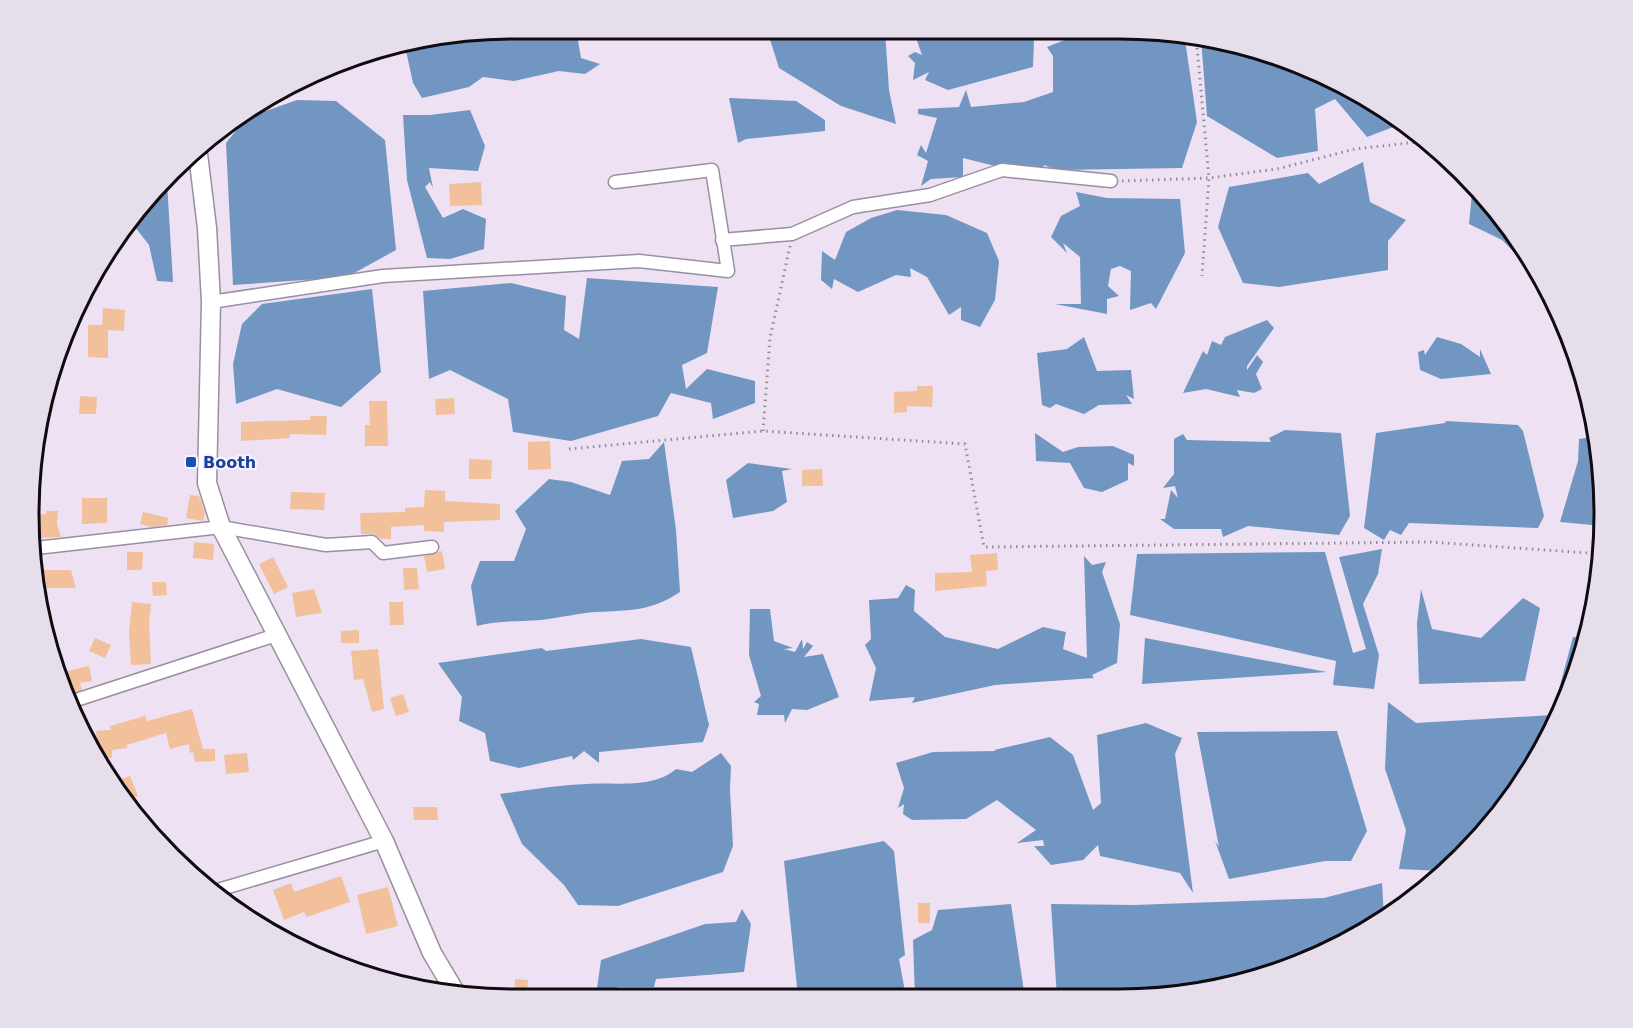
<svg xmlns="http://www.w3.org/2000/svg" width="1633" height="1028" font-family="'DejaVu Sans',sans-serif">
<rect width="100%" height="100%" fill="#eee1f4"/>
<!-- water -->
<g fill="#7296c2">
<path d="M514 29H576L581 58 600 64 585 74 559 71 514 81 483 77 469 87 422 98 413 83 405 46Z"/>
<path d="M767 30 885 31 889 90 896 124 841 106 779 68Z"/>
<path d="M980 31 1024 32 1034 39 1033 67 948 90 925 80 929 72 913 80 915 63 908 56 915 52 922 55 916 38Z"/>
<path d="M1085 32 1184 33 1197 122 1182 168 1057 170 1044 165 1043 167 991 165 963 158V177L931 179 921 186 928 161 917 155 921 145 926 153 937 118 918 114V109L959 107 966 90 971 107 1024 102 1053 92V56L1047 47Z"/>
<path d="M1201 38 1304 65 1404 123 1367 137 1335 99 1315 109 1318 151 1277 158 1207 116Z"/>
<path d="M729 98 796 101 825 120V131L746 139 738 143Z"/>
<path d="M297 100 336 101 385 140 396 250 347 277 233 285 226 143 246 118Z"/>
<path d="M470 110 485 146 478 171 429 168 433 188 430 182 425 187 443 218 463 209 486 219 484 249 450 259 427 258 407 180 403 115H430Z"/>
<path d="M1363 162 1370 202 1406 220 1388 241V270L1279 287 1243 283 1218 227 1229 187 1308 173 1319 184Z"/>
<path d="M167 182 173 282 157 281 149 245 135 227 120 234 129 218Z"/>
<path d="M1473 183 1484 194 1532 261 1527 265 1502 240 1469 224Z"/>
<path d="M1076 192 1107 198 1180 199 1185 253 1156 309 1151 303 1130 310 1131 271 1120 266 1111 269 1108 286 1119 296 1107 299V314L1055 304H1081L1080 257 1063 243 1067 253 1051 237 1061 216 1080 206Z"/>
<path d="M897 210 946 215 987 233 999 261 995 300 980 327 961 320V307L949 315 927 277 910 268 911 277 896 275 858 292 834 279 832 289 821 280 822 251 835 260 846 232 871 218Z"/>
<path d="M587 278 718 287 707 353 682 365 686 389 707 369 755 381V403L713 419 711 403 671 393 658 416 571 441 513 432 508 399 450 370 429 379 423 291 511 283 566 296 564 330 579 339Z"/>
<path d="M372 289 381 372 341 407 277 389 236 404 233 364 242 324 262 304Z"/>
<path d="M1267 320 1274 328 1247 366V370L1257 355 1263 362 1256 374 1262 389 1254 393 1237 390 1240 397 1206 389 1183 393 1203 351 1207 355 1212 341 1221 345 1225 337Z"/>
<path d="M1084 337 1097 371 1131 370 1134 399 1126 395 1132 404 1099 405 1084 414 1056 404 1050 408 1042 405 1037 353 1067 349Z"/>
<path d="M1437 337 1461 344 1480 357V349L1491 374 1441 379 1420 370 1418 352 1424 350 1425 355Z"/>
<path d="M1446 421 1518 425 1523 431 1544 516 1538 528 1409 523 1401 535 1390 530 1384 540 1364 528 1376 433 1445 423Z"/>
<path d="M1285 430 1341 433 1350 516 1339 535 1248 526 1223 537 1221 529H1174L1160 519H1165L1171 490 1178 498 1175 486 1163 488 1174 474V439L1183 434 1187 440 1271 442 1269 438Z"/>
<path d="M1035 433 1063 452 1078 447 1113 446 1134 455V466L1128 463V480L1102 492 1084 488 1070 463 1036 461Z"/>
<path d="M1597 436 1600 451 1603 526 1560 522 1578 461 1579 439Z"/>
<path d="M664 442 676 530 680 592C650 612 630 610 596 612 578 613 560 618 541 620 518 622 500 620 477 626L471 586 480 561H514L526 529 515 511 549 479 571 482 610 495 622 461 649 459Z"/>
<path d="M748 463 792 469 782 471 787 502 773 511 733 518 726 480Z"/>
<path d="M1382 549 1378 574 1363 604 1379 655 1374 689 1333 685 1336 661 1130 615 1137 554 1325 552 1353 653 1366 649 1339 557Z"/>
<path d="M1084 556 1092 565 1106 562 1102 572 1120 624 1117 663 1092 675 1094 678 995 685 912 703 915 697 869 701 876 668 865 645 871 639 869 600 898 598 906 585 915 590 914 611 945 637 998 649 1043 627 1066 632 1063 649 1087 658Z"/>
<path d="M1421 589 1432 629 1481 638 1523 598 1540 608 1525 681 1419 684 1417 623Z"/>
<path d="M750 609H770L774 641 793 648 784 649 795 652 802 639 803 649 807 642 813 646 804 657 823 654 839 697 807 710 792 709 785 723 784 715H757L759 704 754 702 761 696 749 655Z"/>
<path d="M1573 637H1588L1554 729 1504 810 1443 871 1399 869 1406 830 1385 769 1388 702 1416 723 1552 715Z"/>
<path d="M1145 638 1327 672 1142 684Z"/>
<path d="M641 639 691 647 709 725 703 742 599 752V763L584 751 573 760 572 756 519 768 490 761 485 733 459 721 462 697 438 663 542 648 546 651Z"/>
<path d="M1146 723 1182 738 1175 754 1193 893 1180 873 1100 856 1098 845 1083 860 1051 865 1034 846H1044L1043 840 1017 843 1036 830 997 800 966 819 912 820 903 814 904 804 898 808 904 788 896 763 933 752 996 751 994 750 1050 737 1073 755 1093 810 1101 803 1097 735Z"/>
<path d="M1337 731 1367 831 1351 861H1325L1229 879 1215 841 1219 847 1197 732Z"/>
<path d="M721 753 731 766 730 790 733 846 723 872 618 906 578 905 564 885 522 844 500 794C529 790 558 785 587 784 616 782 653 789 676 769L692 772Z"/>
<path d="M884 841 894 851 905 955 899 959 906 997H798L784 861Z"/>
<path d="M1382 883 1384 918 1334 949 1245 983 1151 998H1057L1051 904 1134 905 1324 898Z"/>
<path d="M1011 904 1025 998 915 997 913 940 932 930 938 910Z"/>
<path d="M742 909 751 924 744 972 656 979 654 987H617L614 996H596L601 960 705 924 736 922Z"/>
</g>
<!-- building -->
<g fill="#f2c19b">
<path d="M481 182 482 205 450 206 449 184Z"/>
<path d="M103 308 125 310 124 331 108 330V358L88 357V325H102Z"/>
<path d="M917 386H933L932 407 907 406V412L894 413V392L917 391Z"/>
<path d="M80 396 97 397 96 414H79Z"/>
<path d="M454 398 455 414 436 415 435 399Z"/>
<path d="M369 401H387L388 446H365V425H370Z"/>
<path d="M310 416H327L326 435 290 434V438L241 441V422L310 420Z"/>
<path d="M550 441 551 469 528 470V442Z"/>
<path d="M469 459 492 460 491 479H469Z"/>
<path d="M822 469 823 486H802V470Z"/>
<path d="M425 490 445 491V501L500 504V520L444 522V532L424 531V525L391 527V539H381L374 534H361L360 513 405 512V508L424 507Z"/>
<path d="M291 492 325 493 324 510 290 509Z"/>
<path d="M190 495 199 496 205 512 203 521 186 518Z"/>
<path d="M82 498H107V523L82 524Z"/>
<path d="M46 511H58L57 524 61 537 35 538 33 515 46 514Z"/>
<path d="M143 512 168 518 167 525 151 527 140 524Z"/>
<path d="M194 542 214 544 213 560 193 558Z"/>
<path d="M442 551 445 569 427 572 424 556Z"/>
<path d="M127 552H143L142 570H127Z"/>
<path d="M997 553 998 570 986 571 987 586 935 591V573L972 572 970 555Z"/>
<path d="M273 557 288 587 274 594 259 564Z"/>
<path d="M403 568H417L419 589 404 590Z"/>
<path d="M43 570H71L76 588H43Z"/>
<path d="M152 582H166L167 595 153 596Z"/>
<path d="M314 589 322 613 296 617 292 593Z"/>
<path d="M132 602 151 604 149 623 151 664 131 665 129 632Z"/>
<path d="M389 602H403L404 625H390Z"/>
<path d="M359 630V643H341V631Z"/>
<path d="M95 638 111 645 105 658 89 651Z"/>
<path d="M378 649 384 709 372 712 363 679 354 680 351 651Z"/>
<path d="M89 666 92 681 80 683 82 690 69 694 60 673Z"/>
<path d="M403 694 409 712 396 716 390 698Z"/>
<path d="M192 709 203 749H215V761L195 762 193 752 190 753 189 744 170 749 166 733 127 745V748L112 750V758L99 759 96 731 111 730 110 726 145 716 147 721Z"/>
<path d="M247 753 249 772 226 774 224 755Z"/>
<path d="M130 776 138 796 126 800 110 783Z"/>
<path d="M413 807H437L438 820H414Z"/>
<path d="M341 876 350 902 307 917 304 912 284 920 273 890 291 883 294 892Z"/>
<path d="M388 887 398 926 366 934 357 895Z"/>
<rect x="918" y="903" width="12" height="20"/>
<path d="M515 979 528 980 527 996H515Z"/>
</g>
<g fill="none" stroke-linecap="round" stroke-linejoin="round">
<!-- street casing -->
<g stroke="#9a8fa0" stroke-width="15">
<g id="street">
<path d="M722 240 792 234 853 207 930 195 1002 170 1111 181"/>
<path d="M211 302 383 276 639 261 728 271 712 170 615 182"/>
<path d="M36 548 221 527 326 545 372 542 383 553 432 547"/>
<path d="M73 701 276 635"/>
<path d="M211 892 384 841"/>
</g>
</g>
<!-- secondary casing -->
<g stroke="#9a8fa0" stroke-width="21">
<path id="secondary" d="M198 154 207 228 211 302 207 483 221 527 384 841 432 953 457 995"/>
</g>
<!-- path -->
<g stroke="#938a98" stroke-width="3" stroke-dasharray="1.5 4.5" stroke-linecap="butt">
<path d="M1196 36 1209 178 1202 276"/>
<path d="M1122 181 1209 178 1277 169 1355 149 1427 141"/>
<path d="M763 431 770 338 790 246"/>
<path d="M569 449 763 431 965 444 984 547 1430 542 1602 554"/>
</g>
<!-- street -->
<use href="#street" stroke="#fff" stroke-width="12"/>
<!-- secondary -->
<use href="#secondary" stroke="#fff" stroke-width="18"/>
</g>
<!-- markers -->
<rect fill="#1a4fb4" stroke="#faf0ff" stroke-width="2" x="185" y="456" width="12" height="12" rx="3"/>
<g text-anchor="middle" stroke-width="4.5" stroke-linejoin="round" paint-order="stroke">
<!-- transit labels -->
<g font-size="16" font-weight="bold" fill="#164399" stroke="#faf0ff" text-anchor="start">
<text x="203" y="468">Booth</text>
</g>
</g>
<!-- crop -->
<path d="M0 0H1633V1028H0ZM514 39H1119A475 475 0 0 1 1594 514V514A475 475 0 0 1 1119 989H514A475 475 0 0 1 39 514V514A475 475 0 0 1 514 39Z" fill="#e7deec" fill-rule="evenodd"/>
<path fill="none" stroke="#0f0b11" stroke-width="3" d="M514 39H1119A475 475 0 0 1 1594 514V514A475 475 0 0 1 1119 989H514A475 475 0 0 1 39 514V514A475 475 0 0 1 514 39Z"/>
</svg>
